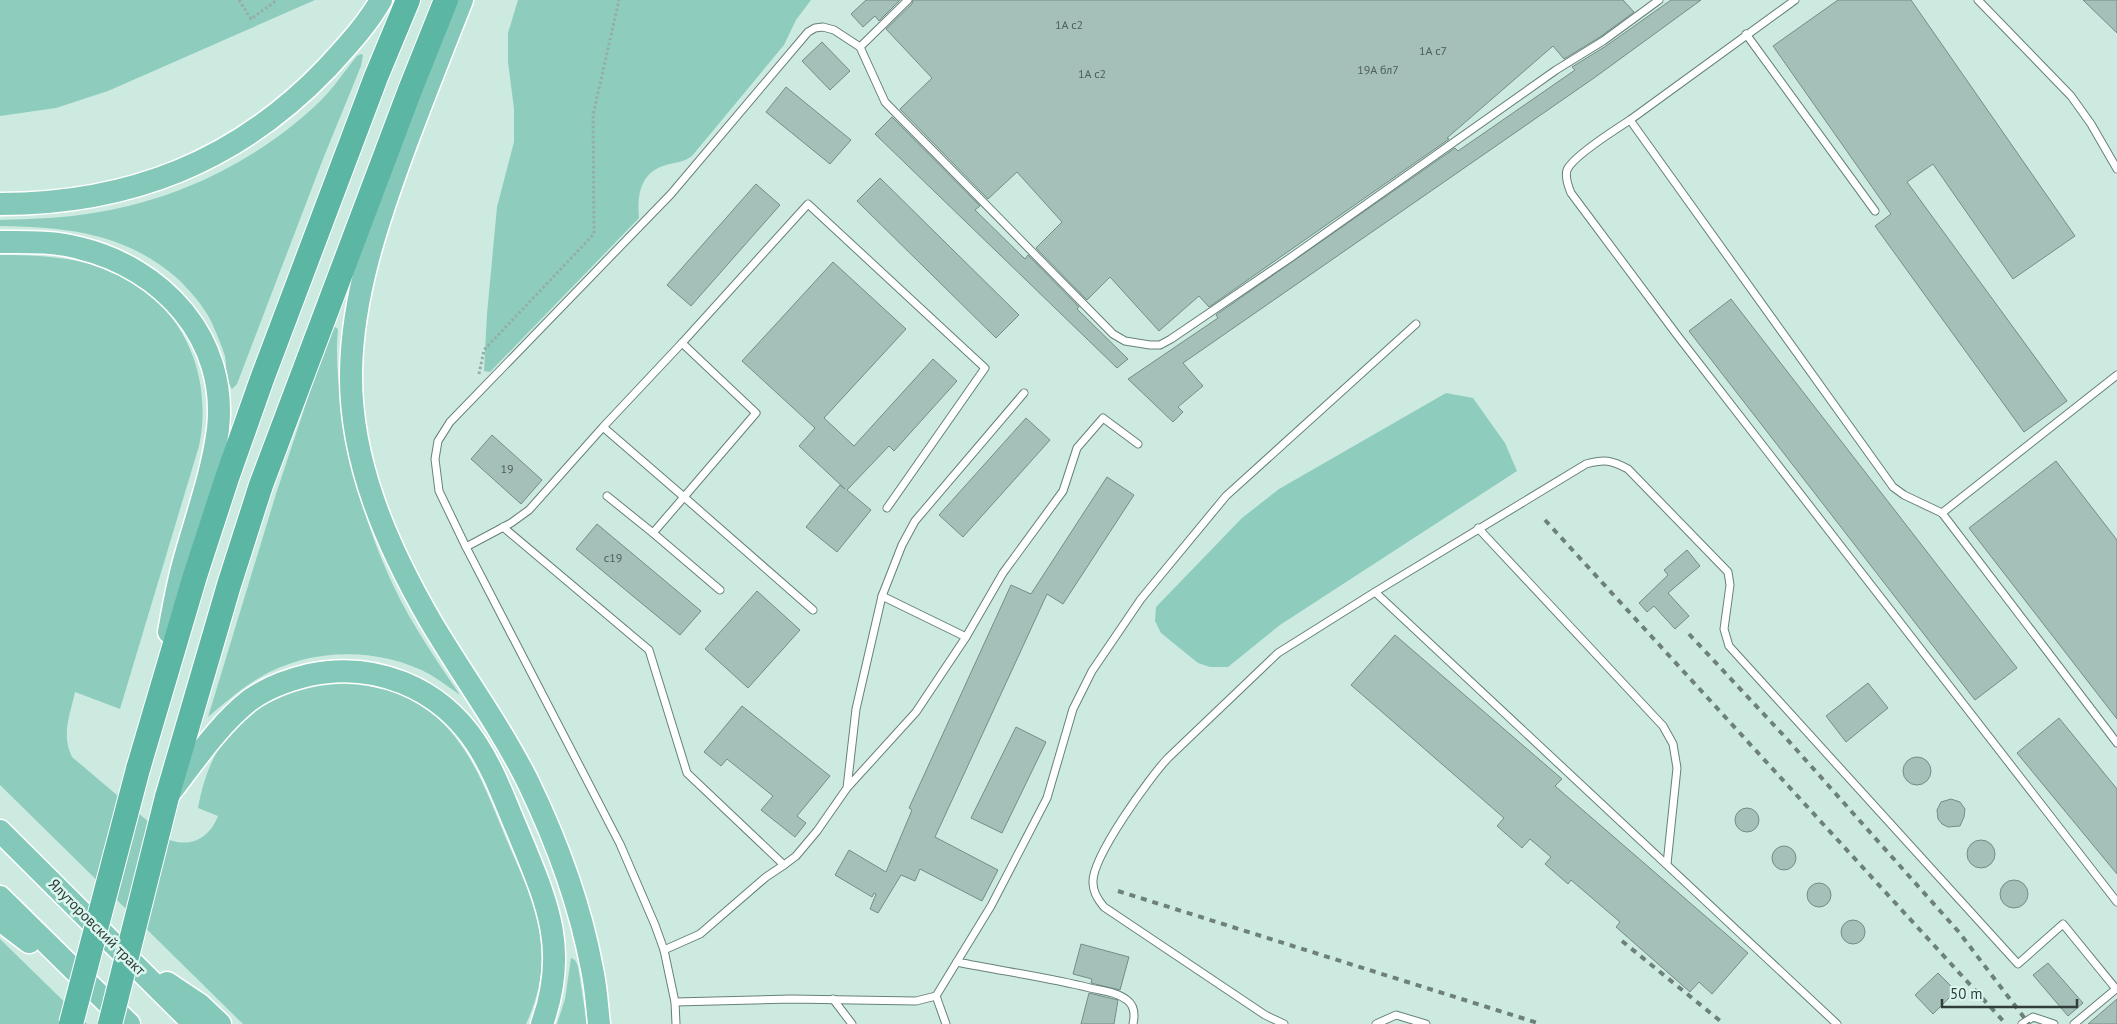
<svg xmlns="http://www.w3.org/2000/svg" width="2117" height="1024" font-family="'PT Sans',sans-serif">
<rect width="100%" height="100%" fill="#cdeae1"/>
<!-- green -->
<g fill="#8ecdbd">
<path d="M0 0H315L108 91 56 108 0 116Z"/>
<path d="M518 0H811L796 20 784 45 692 156C683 163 674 162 663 166 640 174 637 196 639 218L490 372 484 371 487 314 497 207 514 142V109L508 62V33Z"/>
<path d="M361 54 363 55 361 66 323 159 237 384 232 389C225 380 227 367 225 356 221 344 216 332 211 321 203 305 190 291 178 279 126 233 67 227 0 226V220C33 219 66 218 99 212 178 199 256 161 315 106 331 92 343 73 357 56Z"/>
<path d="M0 255C30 255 61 256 90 264 173 286 216 365 199 446L120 709 75 692C70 716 61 734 72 757L170 840C192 848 210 837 218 816L198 808C203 780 212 755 230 732 281 673 376 667 435 716 473 748 489 799 508 843 522 876 538 908 541 943 544 972 538 998 526 1024H243L0 785Z"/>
<path d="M335 327 338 329C335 359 339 387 343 416 354 491 378 566 418 631 431 653 446 674 460 695 450 688 441 681 431 675 380 647 310 647 259 678 240 689 225 703 208 717L276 494 331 328Z"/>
<path d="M1446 393 1473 398 1505 443 1517 471 1280 625 1228 667H1210L1198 663 1161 633 1155 621 1156 607 1242 518 1279 489Z"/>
<path d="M0 939 87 1024H0Z"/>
<path d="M571 958 575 960 578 966 587 1024H557L565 999Z"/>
</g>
<!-- building -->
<g fill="#a4c0b8" stroke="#748e87">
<path d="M866 0H900L879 21 875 16 863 27 851 14Z"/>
<path d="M913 0H1623L1634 12 1600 37 1564 59 1553 46 1447 138 1449 139 1209 307 1199 296 1159 331 1110 277 1087 300 1036 248 1062 222 1017 172 988 199 900 109 932 78 886 29 912 4Z"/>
<path d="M1671 0H1701L1594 78 1183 363 1203 386 1178 407 1183 412 1173 422 1128 379 1218 318 1216 315 1455 148 1458 151 1575 70 1572 67 1606 46Z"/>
<path d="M1838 0H1911L2075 236 2013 279 1933 164 1907 182 2067 401 2024 432 1875 226 1891 214 1773 46Z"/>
<path d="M2083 0H2117V33Z"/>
<path d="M822 42 850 71 830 90 802 61Z"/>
<path d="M786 87 851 140 830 164 766 112Z"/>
<path d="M892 117 980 206 975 210 1025 259 1028 255 1079 307 1077 309 1128 359 1117 368 875 134Z"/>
<path d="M880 178 1019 315 996 338 857 201Z"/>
<path d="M756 184 780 205 691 306 667 285Z"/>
<path d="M833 262 906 329 824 418 854 446 933 359 957 381 894 451 889 446 847 490 871 510 837 552 806 527 840 485 845 489 799 446 815 428 742 361Z"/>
<path d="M1731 299 2017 668 1975 700 1689 331Z"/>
<path d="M1026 418 1050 440 963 537 939 515Z"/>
<path d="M492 435 542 480 521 504 471 459Z"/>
<path d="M2056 461 2117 540V719L1969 528Z"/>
<path d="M1107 477 1134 495 1063 604 1047 594 935 837 998 870 982 901 920 869 915 881 901 875 878 913 870 909 876 894 874 893 872 897 835 875 849 850 886 872 912 810 909 808 1011 585 1031 594Z"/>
<path d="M597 524 701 611 680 635 576 549Z"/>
<path d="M1687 550 1700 566 1668 593 1689 616 1675 629 1654 606 1647 612 1639 603 1668 575 1664 570Z"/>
<path d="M757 591 800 630 748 688 705 649Z"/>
<path d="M1395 635 1562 779 1555 786 1748 953 1712 994 1699 982 1690 992 1616 927 1620 922 1571 880 1568 884 1545 864 1551 857 1530 839 1522 848 1497 826 1504 818 1351 685Z"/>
<path d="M1868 683 1888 708 1846 742 1826 716Z"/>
<path d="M742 706 830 776 797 816 806 823 795 837 761 810 773 796 727 759 721 766 704 752Z"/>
<path d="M2059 718 2117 789V874L2017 753Z"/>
<path d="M1016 727 1046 742 1002 833 971 818Z"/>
<circle cx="1917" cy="771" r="14"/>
<path d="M1951 799 1960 802 1965 809 1964 817 1960 826 1948 827 1942 824 1938 819 1937 810 1941 802Z"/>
<circle cx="1747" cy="820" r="12"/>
<circle cx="1981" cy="854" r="14"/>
<circle cx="1784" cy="858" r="12"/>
<circle cx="2014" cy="894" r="14"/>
<circle cx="1819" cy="895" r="12"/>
<circle cx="1853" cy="932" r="12"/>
<path d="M1081 944 1129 957 1120 990 1091 983 1092 979 1073 974Z"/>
<path d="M2048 963 2083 1003 2068 1016 2033 975Z"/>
<path d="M1938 973 1956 991 1933 1014 1915 995Z"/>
<path d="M1089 993 1118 1000 1114 1024H1081Z"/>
<path d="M2117 999V1024H2088Z"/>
</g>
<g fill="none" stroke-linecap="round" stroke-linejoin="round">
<!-- service casing -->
<g stroke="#67817a" stroke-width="9">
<g id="service">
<path d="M1978 0 2071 96 2091 124 2117 169"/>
<path d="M1746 34 1875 211"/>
<path d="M860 47 908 0"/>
<path d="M1630 120 1795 0"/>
<path d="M682 343 808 204 985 368 887 508"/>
<path d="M607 496 653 533"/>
<path d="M1942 513 2117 375"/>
<path d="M503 527 649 650 687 773 784 865 766 877 700 934 664 950 675 1002 676 1024"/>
<path d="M1478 528 1663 726 1673 744 1677 768 1667 864"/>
<path d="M466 547 511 523 529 510 603 427 682 343 756 413 684 497 603 427"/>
<path d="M720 590 653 533 684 497 813 610"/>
<path d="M1375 592 1586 464C1605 459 1611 460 1628 469L1728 572 1730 585 1724 629 1729 646 2018 964 2063 924 2116 989 2074 1024"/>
<path d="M882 596 902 545 915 521 1024 393"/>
<path d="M966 637 1003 573 1063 491 1077 448 1103 418 1138 444"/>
<path d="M2117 743 1942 513 1904 495 1893 487 1630 120C1616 129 1572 157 1567 170 1565 177 1568 186 1571 193L1677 335 2117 902"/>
<path d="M784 865 796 856 817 831 847 788 856 709 882 596 966 637 916 712 847 788"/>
<path d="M664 950 655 925 620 844 466 547 439 491 435 459 438 441 450 422 671 194 808 32 815 28 823 27 834 30 860 47 885 102 1113 334 1125 341 1150 345H1160L1171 339 1290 258 1556 70 1603 41 1659 0"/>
<path d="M957 962C1001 971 1046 977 1090 988 1103 991 1117 992 1127 1000 1135 1006 1135 1015 1133 1024"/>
<path d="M936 996 946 1024"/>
<path d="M833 999 852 1024"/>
<path d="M675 1002 791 999 916 1001 936 996 991 906 1047 798 1073 709 1092 671 1141 599 1226 496 1416 324"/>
<path d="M1284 1024 1265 1015 1104 907C1098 900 1093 892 1093 883 1091 858 1150 777 1168 758L1278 653 1375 592 1837 1024"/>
<path d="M1376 1024 1396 1015 1426 1024"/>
<path d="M2022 1024 2033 1017 2054 1024"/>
</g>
</g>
<!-- primary casing -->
<g stroke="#fff" stroke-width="25">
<g id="primary">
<path d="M462 0C443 48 424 96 406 144 379 217 352 294 351 373 350 462 387 546 431 622 463 676 500 726 528 782 557 842 580 904 592 969 596 987 597 1006 599 1024"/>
<path d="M0 204C129 204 237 162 327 68 346 47 367 25 381 0"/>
<path d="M0 242C26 242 54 241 79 248 163 268 228 339 218 429 212 476 195 520 183 565 177 587 173 610 169 632"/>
<path d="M169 794C194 762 218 725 250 700 268 687 288 680 309 675 374 661 439 687 476 743 494 770 505 802 518 832 547 902 569 949 542 1024"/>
<path d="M0 831 194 1024"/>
<path d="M0 897 129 1024"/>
<path d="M0 920 29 942"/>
<path d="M167 983 200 1005 220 1024"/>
</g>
</g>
<!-- trunk casing -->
<g stroke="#fff" stroke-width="26">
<g id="trunk">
<path d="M138 769 195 576 227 478 262 379 376 77 408 0"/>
<path d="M167 797 229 585 261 485 410 90 446 0"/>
</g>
</g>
<!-- path -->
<g stroke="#96ada6" stroke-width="3" stroke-dasharray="2.5 2.5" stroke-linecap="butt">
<path d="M239 0 251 19 277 0"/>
<path d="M479 374 484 350 594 234 593 115 619 0"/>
</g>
<!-- service -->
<use href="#service" stroke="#fff" stroke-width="7"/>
<!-- primary -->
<use href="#primary" stroke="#84c8ba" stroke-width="22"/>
<!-- trunk -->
<use href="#trunk" stroke="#5bb6a3" stroke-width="24"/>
<!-- rail -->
<g stroke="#6e807a" stroke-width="4" stroke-dasharray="6 6" stroke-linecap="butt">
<path d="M1545 520 2006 1024"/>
<path d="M1689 634 1786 738 1958 931 2029 1024"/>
<path d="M1118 891 1541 1024"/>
<path d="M1622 941 1724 1024"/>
</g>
<!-- trunk-bridge casing -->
<g stroke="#fff" stroke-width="26" stroke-linecap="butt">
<g id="trunk-bridge">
<path d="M71 1024 138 769"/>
<path d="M110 1024 167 797"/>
</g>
</g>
<!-- trunk-bridge -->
<use href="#trunk-bridge" stroke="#5bb6a3" stroke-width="24"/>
</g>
<g text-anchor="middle" stroke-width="5" stroke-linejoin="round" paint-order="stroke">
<!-- number labels -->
<g font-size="12" fill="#4e5e59">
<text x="1069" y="29">1А с2</text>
<text x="1433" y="55">1А с7</text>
<text x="1378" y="74">19А бл7</text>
<text x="1092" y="78">1А с2</text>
<text x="507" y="473">19</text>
<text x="613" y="562">с19</text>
</g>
<!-- street labels -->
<g font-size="15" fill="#313d39" stroke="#daf7ef">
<text transform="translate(97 927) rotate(45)" y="5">Ялуторовский тракт</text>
</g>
</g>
<!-- scale -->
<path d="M1942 999v8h135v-8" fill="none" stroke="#313d39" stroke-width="2.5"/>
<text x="1950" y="999" font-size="15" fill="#313d39" stroke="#daf7ef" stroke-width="4" paint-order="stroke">50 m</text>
</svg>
